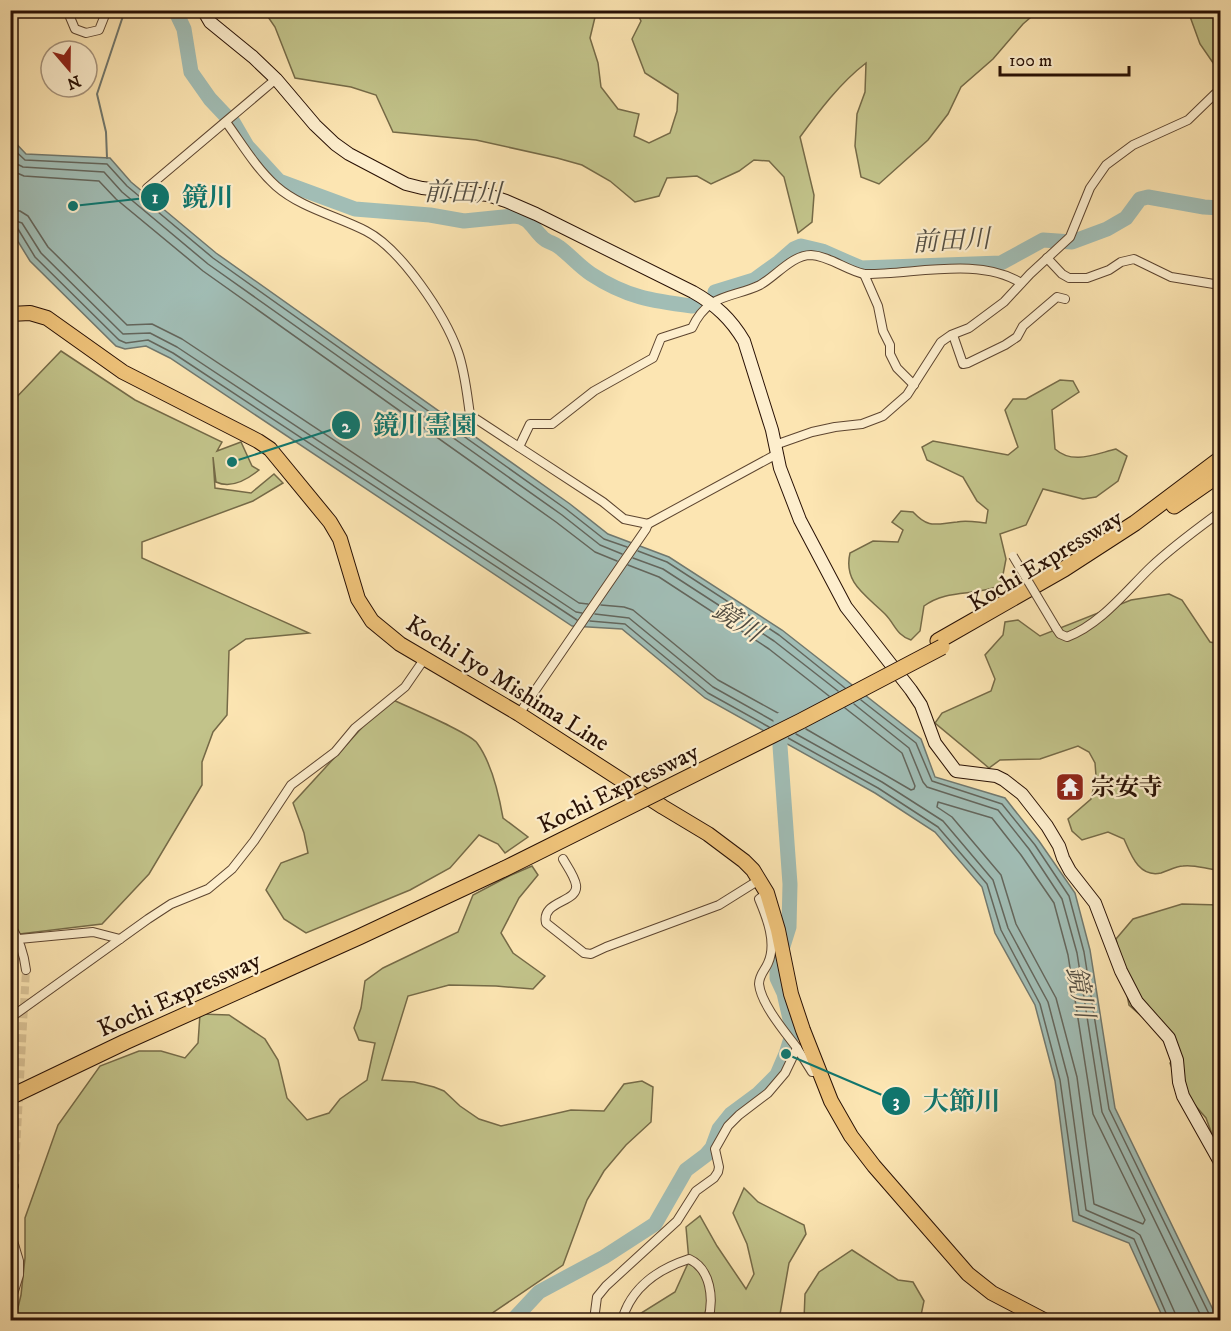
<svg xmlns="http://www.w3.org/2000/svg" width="1231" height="1331" font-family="'IM FELL DW Pica','Noto Serif JP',serif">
<rect width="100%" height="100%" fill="#fce5b2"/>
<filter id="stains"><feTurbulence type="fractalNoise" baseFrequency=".00333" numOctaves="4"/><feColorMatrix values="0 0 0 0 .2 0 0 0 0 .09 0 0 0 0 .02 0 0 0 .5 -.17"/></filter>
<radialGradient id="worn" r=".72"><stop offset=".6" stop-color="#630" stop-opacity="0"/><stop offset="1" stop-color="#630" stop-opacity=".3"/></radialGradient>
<!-- green -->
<g fill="#c2c38a" stroke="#756a47" stroke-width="1.5">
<path d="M264 11H593L596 13 590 38 598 63 601 87 618 109 639 114 634 136 649 143 670 133 677 111 678 94 645 73 632 39 641 21 636 11H1038L1023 24 993 59 961 87 948 114 928 140 879 184 861 177 855 146 857 114 865 92 866 63C840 83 819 111 800 137L814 195 812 222 798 233 784 177 769 161 754 160 739 171 711 184 697 176 667 178 659 196 635 202 610 181 582 165 557 158 476 140 393 132 376 95 351 87 295 78 275 27Z"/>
<path d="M1188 11H1220V69L1218 70 1200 44Z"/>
<path d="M61 351 135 400 222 442 217 451 241 442 252 466 259 470C248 479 231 489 216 482L213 457 215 488 251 493 274 474 283 483 253 501 142 542V558L309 633 246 639 229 651 227 715 213 732 202 762V785L149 874 102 924 11 935 10 404Z"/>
<path d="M1060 380 1073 381 1079 392 1052 410 1055 449C1073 465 1095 454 1116 449L1127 456 1118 481 1096 497 1083 499 1043 489 1026 525 1000 534 1006 559 1001 585C976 597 948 588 924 606L920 631 911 640C896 635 895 624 885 614 866 595 843 583 850 553L873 541 898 542 903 530 892 522 901 511 913 512C929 529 935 524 957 522 966 520 976 522 986 523L988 510 977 501 963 477 927 460 922 447 933 441 1008 455 1018 447 1005 410 1013 399H1026Z"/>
<path d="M1169 594 1182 600 1210 642 1220 644V870C1208 870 1195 864 1183 866 1176 866 1168 871 1161 873 1139 878 1131 855 1124 839L1108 832 1082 840 1072 831 1068 819 1091 799 1096 776 1095 763 1089 752 1078 746 1040 759 1000 760 989 768 935 723 942 713 991 691 995 679 985 655 1003 635 1005 622 1018 620 1040 636 1131 600Z"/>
<path d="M389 698C405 706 469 732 477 743 491 762 499 795 503 818L528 837 505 853 498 844 479 835 450 868 410 890 306 933 284 919 266 890 281 863 308 853 304 833 293 803Z"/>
<path d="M532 866 538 875 519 898 501 933 513 953 545 976 533 989 496 986 449 985 408 996 382 1080 414 1082 434 1087 444 1091 460 1106 479 1119 501 1126 571 1110 604 1111 624 1084 642 1081 653 1087 651 1122 626 1145 604 1171 587 1200 563 1265 482 1320H15L21 1295 25 1258V1218L58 1125 100 1066 139 1051H161L185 1058 198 1043 200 1014 229 1015 265 1039 278 1060 287 1098 307 1120 329 1113 340 1099 367 1080 375 1043 359 1040 354 1028 361 1008 365 981 383 968 458 932 473 895 509 876Z"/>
<path d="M1182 904 1220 905V1156L1206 1118 1180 1088 1170 1063 1177 1053 1171 1042 1129 1005 1116 939 1133 919Z"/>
<path d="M744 1188 758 1202 804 1225 806 1234 789 1263 779 1320H630L675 1292 689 1261 686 1227 700 1216 717 1246 746 1289 754 1274 747 1244 733 1213Z"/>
<path d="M852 1250 898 1280 913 1282 924 1301 920 1320H804L805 1294 819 1272Z"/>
</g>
<!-- water -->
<path fill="#a1bdb5" stroke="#71786e" stroke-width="1.5" d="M10 137 26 154 110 158 131 182 216 253 570 504 608 534 669 557 782 630 921 739 935 777 1005 798 1039 841 1075 893 1090 950 1115 1108 1218 1320H1164L1129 1243 1073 1221 1055 1081 1035 1005 995 933 982 887 935 832 875 793 705 698 622 629 572 626 170 358 146 346 125 349 116 346 30 261 11 230Z"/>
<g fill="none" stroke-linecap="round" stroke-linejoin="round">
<!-- shore -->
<g stroke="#64665c" stroke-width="1.5">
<path d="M10 146 25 160 107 164 127 186 213 258 566 509 604 539 627 547"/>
<path d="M10 157 17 164 23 167 104 172 122 192 208 264 562 515 600 545 622 554"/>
<path d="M10 170 24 176 99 181 116 199 203 271 556 522 595 552 617 561"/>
<path d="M10 210 20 211 28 216 48 247 127 325 152 324 182 339 579 603 588 604"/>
<path d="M10 219 22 223 41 253 123 334 150 333 177 347 576 612 582 613"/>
<path d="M10 227 18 229 35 257 119 340 126 343 148 340 173 353 577 620"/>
<path d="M638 551 667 562 779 635 845 688"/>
<path d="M633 558 663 569 774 641 838 691"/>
<path d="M628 565 659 577 769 649 829 696"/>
<path d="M601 605 624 607 633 610 718 680 787 718"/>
<path d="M595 614 629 618 713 687 777 723"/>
<path d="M590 621 625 624 708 693 769 727"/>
<path d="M861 700 916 743 932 781 1002 804 1035 845 1069 896 1084 952 1109 1109 1212 1320"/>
<path d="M854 704 909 748 923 782 927 787 998 810 1029 849 1062 899 1077 953 1102 1112 1203 1320"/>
<path d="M806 729 911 790 914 789 915 786 902 753 845 708"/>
<path d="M796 734 882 782 943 821 993 880 1008 928 1048 1002 1068 1078 1086 1210 1134 1231 1140 1235 1175 1313 1176 1320"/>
<path d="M788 738 878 788 938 827 987 884 1001 930 1040 1004 1060 1080 1079 1215 1134 1239 1169 1320"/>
<path d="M938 802 992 818 1021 855 1054 903 1068 955 1093 1114 1145 1220 1143 1224 1094 1204 1077 1077 1056 998 1016 924 1001 875 952 817 937 807Z"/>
</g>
<!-- stream -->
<path stroke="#71786e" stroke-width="2" d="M107 158 106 132 97 94 125 10"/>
<!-- river -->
<g stroke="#a1bdb5" stroke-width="15">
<path d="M175 10 184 29 191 72 210 99 227 117"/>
<path d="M233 122 247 146 279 181 355 209 430 215 464 221 514 216C530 217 532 228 543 238 547 242 554 243 559 247 570 255 579 266 591 274 626 297 652 301 692 306L699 304"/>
<path d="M715 292 754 280 779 262 794 249 801 246 822 251 861 268 1001 263 1043 240 1072 242 1107 229 1126 218 1140 199 1148 197 1204 207 1220 208"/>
<path d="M513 1320 539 1292 604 1257 655 1224 686 1170 706 1155 712 1148 719 1129 731 1114 758 1094 777 1075 786 1054 793 1032 784 993 777 978V965L789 927 790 884 780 746 781 720"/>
</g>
<!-- minor-tunnel -->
<path stroke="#dcc598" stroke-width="8" stroke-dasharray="8 4" stroke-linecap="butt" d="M14 1186 26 970"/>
<!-- minor casing -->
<g stroke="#5d4530" stroke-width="10">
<g id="minor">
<path d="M67 10 75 29 86 33 99 30 107 10"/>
<path d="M226 122C242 144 256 168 276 186 301 208 337 216 366 231 401 249 445 315 458 352 465 372 467 394 470 415L603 502 624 519 648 524 777 454"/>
<path d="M147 188 276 79"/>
<path d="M1047 258 1062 274 1069 278H1087L1109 270 1121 262 1134 259 1171 277 1220 285"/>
<path d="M864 274 878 306 883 331 890 345V354L897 368 914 385"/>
<path d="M953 335 963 364 968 363 1005 345 1017 337 1023 326 1057 297 1065 299"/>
<path d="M775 445 812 432 835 427 862 424 883 416 907 395 941 342 951 335 969 328 1004 302 1030 274 1070 237 1090 188 1106 165 1133 145 1188 120 1220 89"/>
<path d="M519 447 530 424H552L594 391 653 358 661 338 692 328C697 317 702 310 712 303 727 294 744 293 760 285 776 276 792 255 811 255 829 256 846 270 864 274 912 275 979 256 1021 283"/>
<path d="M1056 628 1060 634 1067 637C1101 624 1126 591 1151 567 1172 547 1197 529 1220 512"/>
<path d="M519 714 646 529 648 524"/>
<path d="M563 859C567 866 575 877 576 885 579 903 541 900 546 923L584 953 591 954 606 947 719 905 759 880"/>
<path d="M767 893 759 899C767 918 777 943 768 963 765 970 759 975 759 984 761 1004 785 1032 797 1048"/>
<path d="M10 924C19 939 24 953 26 970"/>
<path d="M19 939 93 932 120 939"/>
<path d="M10 1018 148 919 171 904 208 889 232 869 254 841 291 785 335 752 355 728 405 687 425 658"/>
<path d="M10 1194 14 1186"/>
<path d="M10 1231 19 1261V1275L13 1294V1320"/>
<path d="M594 1320 597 1297 606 1286 677 1221 696 1191 714 1178 718 1172 719 1167 715 1149 728 1126 739 1115 768 1093 785 1073 797 1048 812 1072 818 1071"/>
<path d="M622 1320C631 1288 658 1269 689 1259 711 1269 714 1299 708 1320"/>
</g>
</g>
<!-- secondary casing -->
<g stroke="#281004" stroke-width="14">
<path id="secondary" d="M203 10 210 22 253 57 276 79 315 125 335 144 349 154 406 184 422 188 488 195 506 201 536 214 693 292C716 305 731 319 744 341L772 430 780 468 800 520 846 607 911 690 921 705 935 743 956 771 996 776 1004 780 1022 794 1047 826 1059 846 1063 858 1070 871 1095 903 1121 971 1137 1002 1169 1038 1177 1060 1179 1082 1183 1096 1220 1162"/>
</g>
<!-- primary casing -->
<g stroke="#281004" stroke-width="16">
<path id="primary" d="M10 314 30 313 47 318 123 372 258 441 270 449 330 522 340 539 358 599 372 621 400 644 519 714 663 807 708 834 744 861 753 870 767 893 778 930 791 994 803 1030 831 1101 851 1136 874 1166 968 1274 992 1293 1044 1320"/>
</g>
<!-- motorway casing -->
<g stroke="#281004" stroke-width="17">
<g id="motorway">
<path d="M1174 506 1220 474"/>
<path d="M938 641 1064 569 1135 523 1220 459"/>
<path d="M10 1097 125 1042 359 937 504 869"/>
</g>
</g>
<!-- minor -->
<use href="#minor" stroke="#fdeecd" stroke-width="8"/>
<!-- secondary -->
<use href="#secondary" stroke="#fdeecd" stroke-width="12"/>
<!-- primary -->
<use href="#primary" stroke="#eec279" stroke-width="14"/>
<!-- motorway -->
<use href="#motorway" stroke="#eec279" stroke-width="15"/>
<!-- minor-bridge casing -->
<g stroke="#5d4530" stroke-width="10" stroke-linecap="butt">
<path id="minor-bridge" d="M1013 556 1056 628"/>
</g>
<!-- motorway-bridge casing -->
<g stroke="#281004" stroke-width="17" stroke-linecap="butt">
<path id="motorway-bridge" d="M504 869 801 721 942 647"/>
</g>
<!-- minor-bridge -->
<use href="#minor-bridge" stroke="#fdeecd" stroke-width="8"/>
<!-- motorway-bridge -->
<use href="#motorway-bridge" stroke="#eec279" stroke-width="15"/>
</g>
<!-- icons -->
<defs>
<g id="temple-square" transform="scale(1.5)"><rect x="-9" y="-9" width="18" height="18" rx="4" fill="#8f2418" stroke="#fdeecd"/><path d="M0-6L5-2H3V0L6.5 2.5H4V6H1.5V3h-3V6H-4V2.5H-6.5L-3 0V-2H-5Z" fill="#fff"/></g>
</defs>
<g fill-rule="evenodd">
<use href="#temple-square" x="1070" y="787"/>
</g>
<g text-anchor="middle" stroke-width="4.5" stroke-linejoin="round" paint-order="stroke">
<!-- street labels -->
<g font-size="24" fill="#281004" stroke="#fdeecd">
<text transform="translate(1045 560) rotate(-31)" y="8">Kochi Expressway</text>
<text transform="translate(508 683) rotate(32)" y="8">Kochi Iyo Mishima Line</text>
<text transform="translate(618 788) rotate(-26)" y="8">Kochi Expressway</text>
<text transform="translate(179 994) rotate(-24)" y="8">Kochi Expressway</text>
</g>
<!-- poi labels -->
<g font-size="24" font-weight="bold" fill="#281004" stroke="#fdeecd" text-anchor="start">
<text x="1091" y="795">宗安寺</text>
</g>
<!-- water labels -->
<g font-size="26" font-style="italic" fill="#524d42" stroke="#fdeecd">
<text transform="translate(463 192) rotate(1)" y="9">前田川</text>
<text transform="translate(951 240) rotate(-3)" y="9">前田川</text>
<text transform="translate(738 621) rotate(33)" y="9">鏡川</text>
<text transform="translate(1081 992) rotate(79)" y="9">鏡川</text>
</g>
</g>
<!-- callouts -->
<path fill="none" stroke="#0f766e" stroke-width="2" d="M73 206L155 197M232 462L346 425M786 1054L896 1101"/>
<g fill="#0f766e" stroke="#fdeecd" stroke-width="2">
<circle cx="73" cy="206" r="6"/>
<circle cx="232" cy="462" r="6"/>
<circle cx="786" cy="1054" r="6"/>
<circle cx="155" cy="197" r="15"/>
<circle cx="346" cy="425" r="15"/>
<circle cx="896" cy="1101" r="15"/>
</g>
<g font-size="18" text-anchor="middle" font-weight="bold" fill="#fff">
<text x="155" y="203">1</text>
<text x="346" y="432">2</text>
<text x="896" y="1107">3</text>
</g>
<g font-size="26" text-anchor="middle" font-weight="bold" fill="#0f766e" stroke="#fdeecd" stroke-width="4.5" stroke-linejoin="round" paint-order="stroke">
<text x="208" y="206">鏡川</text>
<text x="425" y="434">鏡川霊園</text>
<text x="962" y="1110">大節川</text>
</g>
<!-- margin -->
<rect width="1231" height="1331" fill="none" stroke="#fce5b2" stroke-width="36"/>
<rect x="12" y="12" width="1207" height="1307" fill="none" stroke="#281004" stroke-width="3"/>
<rect x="18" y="18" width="1195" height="1295" fill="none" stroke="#281004" stroke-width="1.5"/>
<!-- north arrow -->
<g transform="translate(69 69) rotate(160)"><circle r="28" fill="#fdeecd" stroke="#a8957d" stroke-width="1.5"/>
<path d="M0-4.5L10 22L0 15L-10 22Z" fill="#8f2418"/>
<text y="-9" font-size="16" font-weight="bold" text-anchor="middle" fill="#281004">N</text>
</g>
<!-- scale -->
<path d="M1000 66v9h129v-9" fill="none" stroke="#281004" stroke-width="3"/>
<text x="1009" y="66" font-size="18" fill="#281004" stroke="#fdeecd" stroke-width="4.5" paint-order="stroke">100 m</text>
<rect width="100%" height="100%" filter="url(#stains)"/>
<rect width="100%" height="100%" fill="url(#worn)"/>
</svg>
